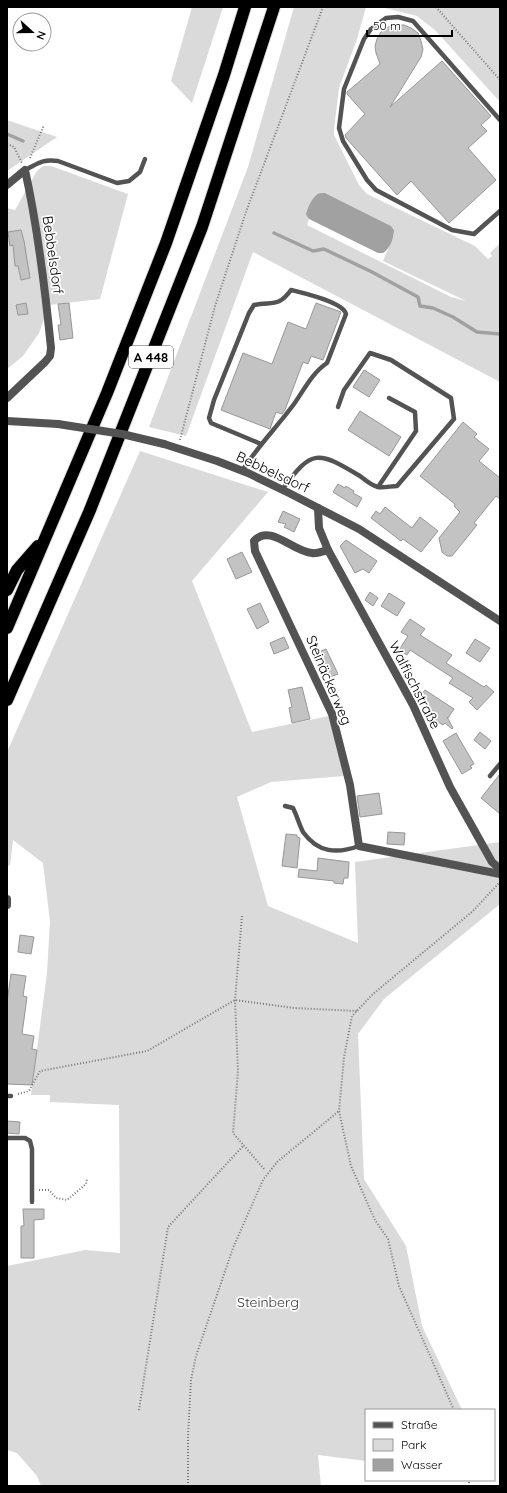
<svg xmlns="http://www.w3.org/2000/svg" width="507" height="1493" font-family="Quicksand,sans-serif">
<rect width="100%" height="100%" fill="#fff"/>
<!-- green -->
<g fill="#dadada" fill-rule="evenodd">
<path d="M192 7H223L192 103 171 81Z"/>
<path d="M294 7H366L357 39 339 88 334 129V135L359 185 367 194 475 246 488 259 492 256 490 253 500 243V382L253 252 186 436 149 427 248 167ZM325 193 391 226 394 230V235L383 261 466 301 451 297 307 225 309 219 306 215Z"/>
<path d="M381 7H500V102L436 31 417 16Z"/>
<path d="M7 120 57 137 7 171Z"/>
<path d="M43 166H51L128 194 100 299 49 305 39 333 23 356 7 369V208L15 210 37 171Z"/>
<path d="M140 451 268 492 192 581 252 732 329 716 344 776 271 782 237 797 268 906 358 943 355 862 500 842V904L384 999 358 1034 364 1179 406 1246 422 1326 462 1410H366V1461L318 1455 321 1486H41L37 1476 17 1453 7 1450V1266L85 1250 120 1253 119 1105 50 1102V1095H31L47 973 50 922 43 863 13 840 10 866 7 865V752Z"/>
</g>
<!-- water -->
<path fill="#a1a1a1" d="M325 193 391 226 394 230C394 238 390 249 383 253H378L309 219 306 215C307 209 312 197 318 194 319 193 323 193 325 193Z"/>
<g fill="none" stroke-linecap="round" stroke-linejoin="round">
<!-- stream -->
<g stroke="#a1a1a1" stroke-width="3.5">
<path d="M7 134 23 141"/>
<path d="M274 233 313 251 324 249 372 272 418 297 420 306 433 308 453 317 477 332 500 334"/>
</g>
</g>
<!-- building -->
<g fill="#c3c3c3" stroke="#979797">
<path d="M395 25H404L411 28 418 33 421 41 423 49 421 57 390 107 442 61 491 116 481 125 487 131 468 148 496 180 449 223 411 181 397 195 346 138 345 135 365 114 347 94V92L380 64 376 53 375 46 377 39 381 32 388 27Z"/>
<path d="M21 230 24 241 30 278 21 280 18 266H15L13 245 10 246 8 232Z"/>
<path d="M26 303 28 314 18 315 16 305Z"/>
<path d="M69 303 73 338 60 340 58 325H61L58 304Z"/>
<path d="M316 303 341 312 323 360 311 356 308 364 303 362 285 410 282 414 276 412 270 429 221 410 243 353 272 364 288 322 306 329Z"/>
<path d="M364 370 380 380 369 397 353 387Z"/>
<path d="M360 411 401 437 389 456 348 430Z"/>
<path d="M463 422 477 434 474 437 489 449 479 461 500 478V499L496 496 474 523 477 525 452 556H447L442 552 439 538 460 512 454 506 455 504 420 476Z"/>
<path d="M338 484 345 488 346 486 354 491 353 493 362 498 357 507 333 492Z"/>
<path d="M385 507 412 528 420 517 438 531 421 552 403 539 401 541 371 518 376 511 380 514Z"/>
<path d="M283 511 300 519 294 532 284 527 286 524 278 522Z"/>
<path d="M346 540 377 561 369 573 363 569 355 573 340 546Z"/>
<path d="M242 552 252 572 236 579 227 559Z"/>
<path d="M370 592 378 598 373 606 365 600Z"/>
<path d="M389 593 405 603 397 616 381 606Z"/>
<path d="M260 603 269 622 257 629 247 609Z"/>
<path d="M410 619 425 629 420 635 452 655 446 663 484 687 486 685 494 692 477 710 469 702 473 698 449 683 453 678 410 650 407 655 399 650 408 636 401 632Z"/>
<path d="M284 637 289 648 274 654 270 643Z"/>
<path d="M475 639 490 648 480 662 466 653Z"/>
<path d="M326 649 338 674 330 677 319 652Z"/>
<path d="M302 687 310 719 292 723 289 708 292 707 288 690Z"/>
<path d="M425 690 454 709 448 718 447 717 453 728 452 729 445 723 443 725 432 718 435 713 423 702 426 699 421 695Z"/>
<path d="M480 732 491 741 485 749 474 740Z"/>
<path d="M456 733 474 764 470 766 472 768 462 774 443 741Z"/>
<path d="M500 774V814L481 798Z"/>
<path d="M379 793 382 814 360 817 357 796Z"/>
<path d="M388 832 405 833 404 845 387 844Z"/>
<path d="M286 834 297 835V837L300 838 297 868 282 866Z"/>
<path d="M318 858 349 862 348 878H344L343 884 334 883V881L298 877 299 869 317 871Z"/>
<path d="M20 935 34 937 31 954 18 952Z"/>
<path d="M11 974 26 976 23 996 27 997 22 1034 34 1036 32 1049 37 1050 32 1085 7 1084V1002Z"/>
<path d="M7 1121 20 1122 19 1134 7 1133Z"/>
<path d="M23 1209H44V1219L34 1220V1258H21V1226H24Z"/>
</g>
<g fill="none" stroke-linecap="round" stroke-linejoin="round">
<!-- motorway casing -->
<g stroke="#dbdbdb" stroke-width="14">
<g id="motorway">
<path d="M7 590 17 570 38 546"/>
<path d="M7 628 107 393 166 243 224 75 245 7"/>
<path d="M7 700 90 510 202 227 274 7"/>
</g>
</g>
<!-- path -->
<g stroke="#757575" stroke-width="2" stroke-dasharray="1 2" stroke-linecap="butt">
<path d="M436 7 500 80"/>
<path d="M7 144 14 147 22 163"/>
<path d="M30 158 44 125"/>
<path d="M180 440 215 306 246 212 323 7"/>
<path d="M242 916 235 1000 238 1071 233 1133 265 1170"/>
<path d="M18 1094 29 1091 40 1071 147 1051 235 1000 294 1008 357 1011"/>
<path d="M39 1190H49L56 1198 67 1200 86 1184 87 1179"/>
<path d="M139 1410 168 1227 244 1145"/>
<path d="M454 1410 399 1286 388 1239 375 1220 351 1166 339 1111 344 1057 352 1016 373 994 473 911 499 883"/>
<path d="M188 1486V1437L191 1380 196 1356 233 1248 263 1180 277 1162 339 1111"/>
<path d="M469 1486V1480"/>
</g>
<!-- service -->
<g stroke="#535353" stroke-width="4.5">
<path d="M500 120 413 21 398 17 386 18 371 29 364 39 344 89 339 128 343 141 367 180 376 190 452 230 474 234 500 211"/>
<path d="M25 170C39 163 42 159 58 161L117 183 129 181 140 172 145 159"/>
<path d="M242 471C257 447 277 427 294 404 304 390 312 373 327 363L346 314C343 302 303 293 291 290 278 308 272 301 254 305L249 313 214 400 209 418 211 423 261 444"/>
<path d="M378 487 416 431 415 412 389 398"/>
<path d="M282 490C312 448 318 451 360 476 365 480 372 486 378 487 384 488 391 486 397 486L454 419 451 398 391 360 370 353 344 390 338 407"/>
<path d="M490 776 500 764"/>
<path d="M285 806 293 808C297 816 299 824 303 832 318 853 337 854 359 846"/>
<path d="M7 1096H11"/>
<path d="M7 1138H25L30 1141 32 1149V1202"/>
</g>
<!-- minor -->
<g stroke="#535353" stroke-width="8">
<path d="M7 185 25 170C38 228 45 288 51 348L50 356 45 362 7 398"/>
<path d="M7 421 58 424"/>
<path d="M164 444 217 461 248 473 289 493 359 529 500 621"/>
<path d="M318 508 319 528 328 550 413 705 450 787 492 862 500 869"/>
<path d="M328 550C323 551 317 554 312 553 293 552 270 523 254 541L255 551 332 714 350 785 359 846 500 874"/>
<path d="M7 899V905"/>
</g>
<!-- motorway -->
<use href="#motorway" stroke="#000" stroke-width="12"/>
<!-- minor-bridge -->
<path stroke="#535353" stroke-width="8" d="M58 424 122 434 164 444"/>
</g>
<g text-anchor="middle" stroke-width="3.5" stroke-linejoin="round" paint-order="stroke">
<!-- shield labels -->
<rect fill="#fff" stroke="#4c4c4c" stroke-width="1" x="129" y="346" width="44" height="22" rx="3"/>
<g font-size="13" font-weight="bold" fill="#000">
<text x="151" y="362">A 448</text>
</g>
<!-- street labels -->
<g font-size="14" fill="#000" stroke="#fff">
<text transform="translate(53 255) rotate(82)" y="5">Bebbelsdorf</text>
<text transform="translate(273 472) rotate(25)" y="5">Bebbelsdorf</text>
<text transform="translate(329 680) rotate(67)" y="5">Steinäckerweg</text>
<text transform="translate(415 685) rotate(63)" y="5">Walfischstraße</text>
</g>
<!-- park labels -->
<g font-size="14" fill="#313131" stroke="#fff">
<text x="268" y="1307">Steinberg</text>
</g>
</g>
<!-- border -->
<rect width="507" height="1493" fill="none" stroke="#000000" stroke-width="16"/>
<!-- legend -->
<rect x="365" y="1409" width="130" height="72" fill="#ffffff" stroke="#999999"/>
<rect x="373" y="1422" width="20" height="6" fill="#535353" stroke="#999999"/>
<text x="401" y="1429" font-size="12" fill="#000000">Straße</text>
<rect x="373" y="1439" width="20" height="12" fill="#dadada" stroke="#999999"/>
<text x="401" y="1449" font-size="12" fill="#000000">Park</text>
<rect x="373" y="1459" width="20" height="12" fill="#a1a1a1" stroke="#999999"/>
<text x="401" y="1469" font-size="12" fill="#000000">Wasser</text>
<!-- north arrow -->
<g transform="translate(32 32) rotate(111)"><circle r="19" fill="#ffffff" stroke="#999999"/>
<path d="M0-3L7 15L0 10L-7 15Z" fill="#000000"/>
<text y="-6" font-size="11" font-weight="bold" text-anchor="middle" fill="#000000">N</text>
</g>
<!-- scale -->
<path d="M367 30v6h85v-6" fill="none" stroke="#000000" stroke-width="2"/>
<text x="373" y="30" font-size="12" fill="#000000" stroke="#ffffff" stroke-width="3" paint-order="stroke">50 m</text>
</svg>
